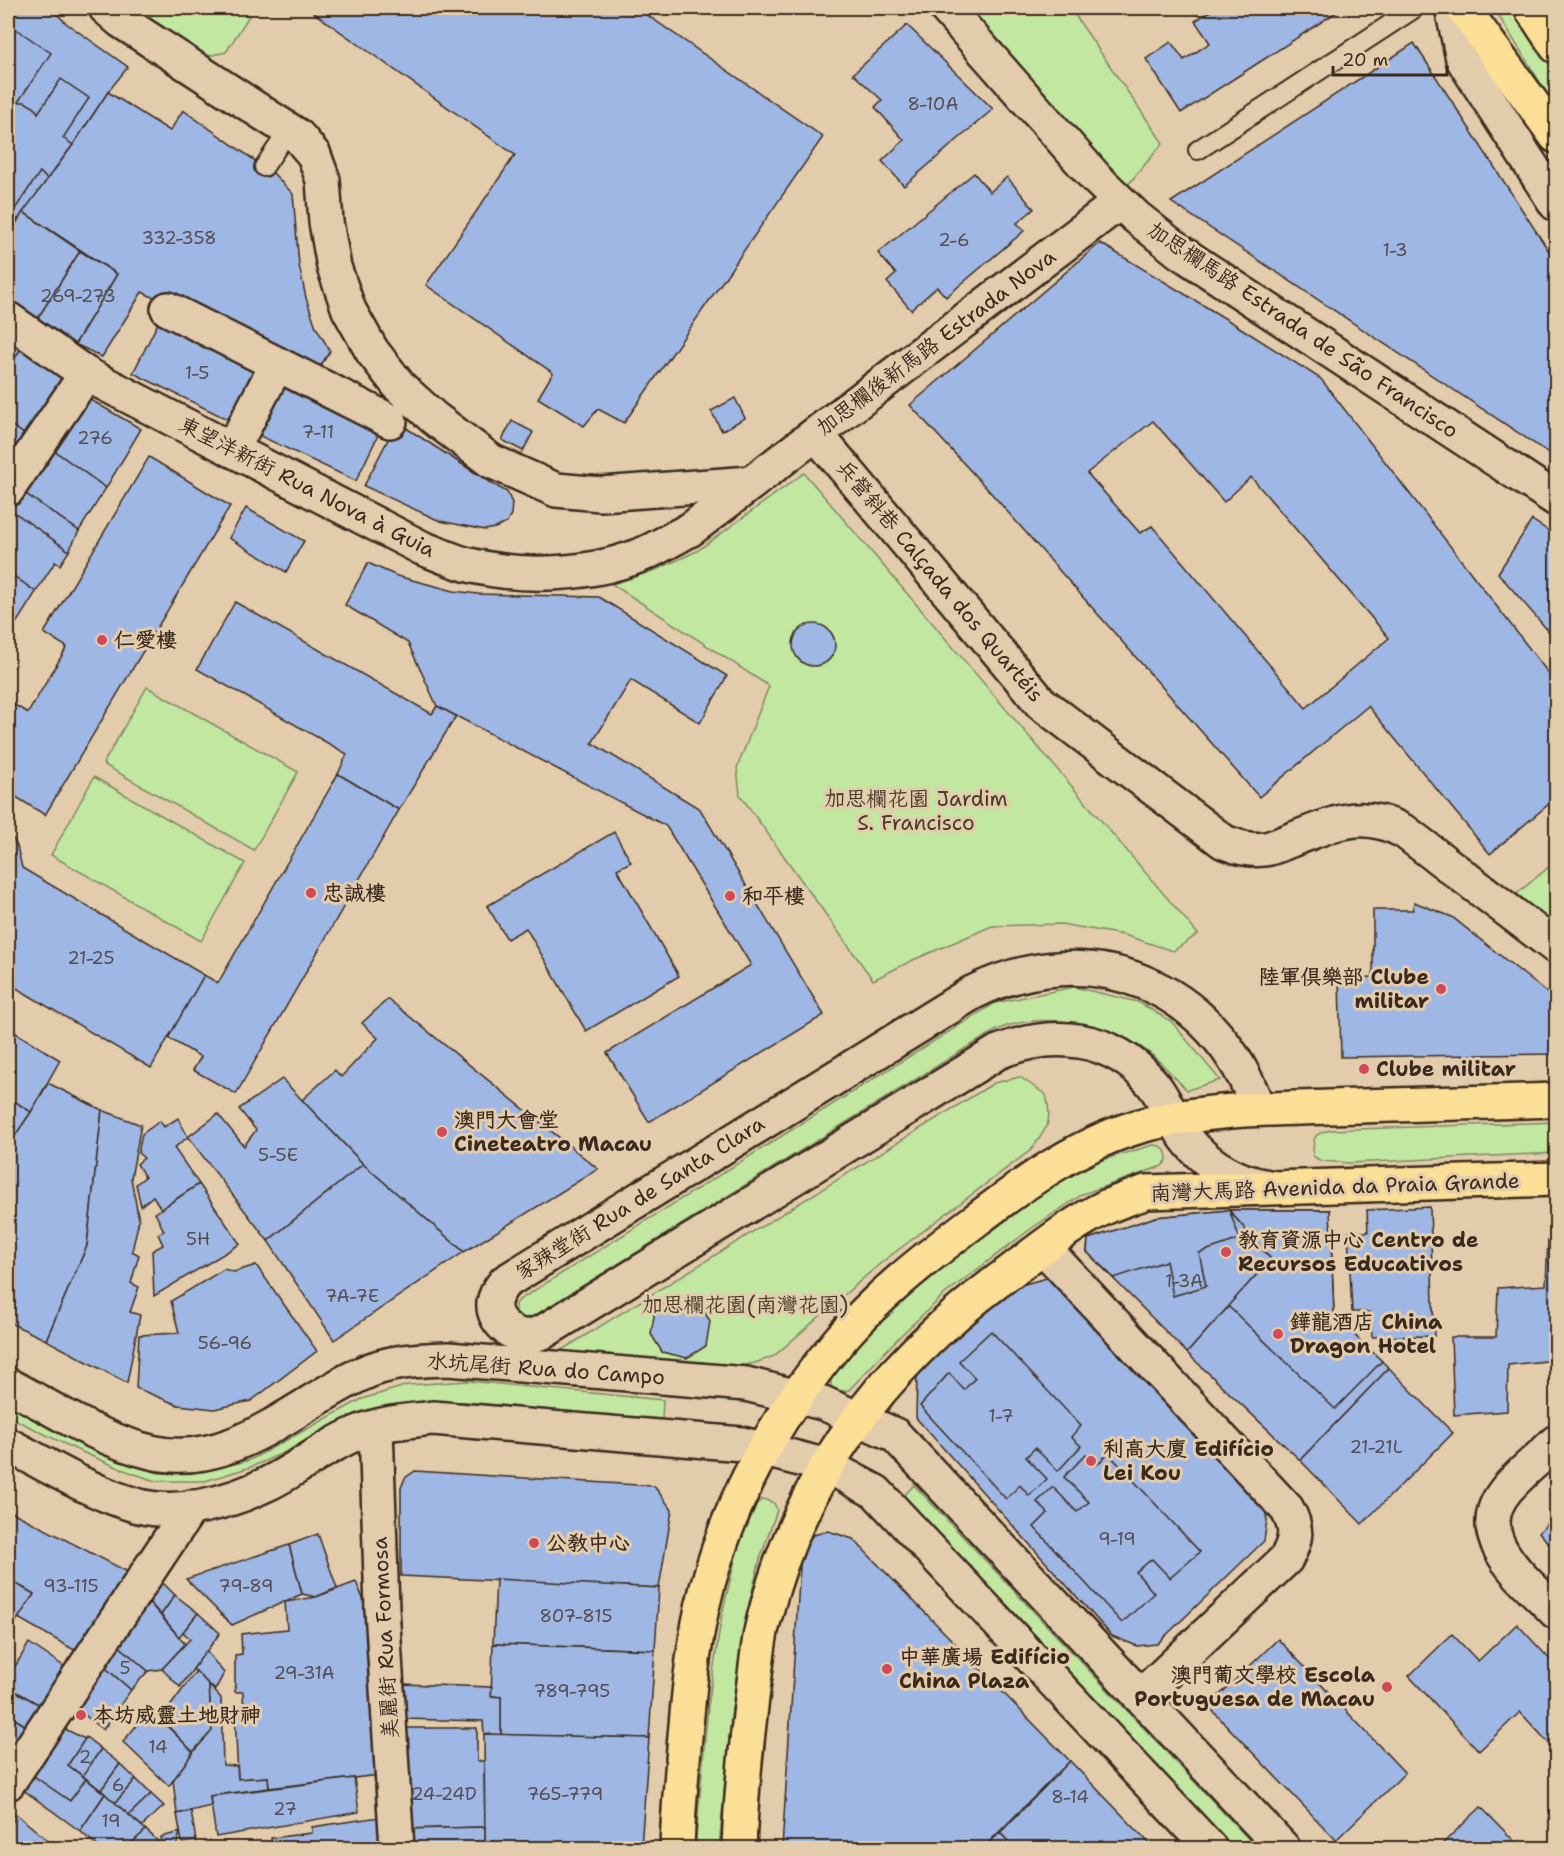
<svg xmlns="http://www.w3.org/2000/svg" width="1564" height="1856" font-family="'Shantell Sans','LXGW WenKai TC',sans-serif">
<rect width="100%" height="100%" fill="#e3ccac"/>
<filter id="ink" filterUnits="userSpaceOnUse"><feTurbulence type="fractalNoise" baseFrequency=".0167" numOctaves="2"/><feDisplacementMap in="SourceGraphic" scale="12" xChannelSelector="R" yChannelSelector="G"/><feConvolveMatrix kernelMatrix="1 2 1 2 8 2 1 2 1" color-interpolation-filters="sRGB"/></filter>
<g filter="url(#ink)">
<!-- green -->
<g fill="#c2e7a1" stroke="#7e8860" stroke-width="1.5">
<path d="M137 8H237L249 16 226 52 207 56 153 22Z"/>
<path d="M970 8H1070L1163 143 1126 187Z"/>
<path d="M1494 8H1518L1556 70V108Z"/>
<path d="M804 473 1198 934 1173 951 1124 935 1061 924 992 926 913 960 873 980 740 795 737 768 769 686 612 584 656 570 697 551Z"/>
<path d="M147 687 298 772 254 850 103 764Z"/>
<path d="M94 777 245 863 201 941 51 855Z"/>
<path d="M1555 862 1556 864V948L1503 905Z"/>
<path d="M1074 987 1138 1002 1171 1021 1220 1080 1187 1090C1174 1077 1162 1062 1147 1051 1112 1025 1049 1013 1007 1026 993 1030 979 1041 966 1048L534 1316 524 1318 517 1314 515 1305 519 1300 995 1003Z"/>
<path d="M1020 1077 1046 1095C1053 1123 1047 1128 1031 1150L882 1262 774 1356 755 1363 724 1369 560 1351 994 1083Z"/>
<path d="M1556 1122V1153L1350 1163 1321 1161 1313 1156C1314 1138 1311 1134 1331 1130Z"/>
<path d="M1153 1145C1163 1145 1167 1151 1167 1160L1162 1166 1083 1194 1032 1228 946 1293 900 1336 849 1390 837 1392 831 1387V1376L883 1318 929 1275 1017 1209 1069 1174 1092 1163Z"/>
<path d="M468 1381 663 1400 662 1420 466 1402 407 1403 371 1414 251 1467 205 1481H155L124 1470 75 1449 8 1416V1406L128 1463 158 1473 203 1472 250 1460 362 1399 408 1385Z"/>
<path d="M914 1485 1257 1848H1227L899 1501Z"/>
<path d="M763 1499 774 1503 777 1510 760 1559 745 1620 732 1708 719 1848H695L708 1706 722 1614 737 1552 754 1506Z"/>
</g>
<!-- building -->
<g fill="#9eb7e4" stroke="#3b2a1e" stroke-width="1.5" fill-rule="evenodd">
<path d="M8 8H51L66 23 128 67 108 92 73 145 18 220 8 213Z"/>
<path d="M307 8H637L823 137 624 423 598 409 584 426 538 398 553 373 426 285 515 155Z"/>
<path d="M1215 8H1343L1181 113 1146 59 1171 42 1184 60 1210 43 1195 21Z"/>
<path d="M907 25 993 109 904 186 882 161 904 140 875 107 882 100 853 74Z"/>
<path d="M16 29 51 53 18 102H25L35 108 38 113 61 79 89 98 63 138 73 145 47 179 40 172 11 215 8 213V41Z"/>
<path d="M1414 43 1556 262V458L1171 202Z"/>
<path d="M108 92 170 131 183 110 274 174 293 194 299 265 306 298 316 327 330 351 315 375 142 292 102 357 75 344 117 274 23 212 73 145Z"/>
<path d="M974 173 990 192 1007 177 1034 209 1017 223 1024 231 946 297 937 287 911 310 887 282 896 274 878 253Z"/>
<path d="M23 212 80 251 38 318 8 299V236Z"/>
<path d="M8 213 18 220 8 236Z"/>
<path d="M1100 243 1236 325 1321 379 1556 683V798L1490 854 1368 706 1259 797 991 493 910 405ZM1153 421 1224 502 1251 477 1389 638 1306 708 1152 526 1140 533 1087 473Z"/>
<path d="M80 251 117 274 75 344 38 318Z"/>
<path d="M158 323 260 374 235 423 133 373Z"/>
<path d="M8 337 22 347 8 369Z"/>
<path d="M22 347 70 380 31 439 8 423V369Z"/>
<path d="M279 382 380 431 356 481 256 434Z"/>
<path d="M84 396 141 429 106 488 49 447Z"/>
<path d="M735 398 745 418 722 431 711 411Z"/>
<path d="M512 421 533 432 523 451 502 440Z"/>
<path d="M397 422 491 483 507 492 512 503 511 514 507 523 495 528 485 530 440 521 364 486Z"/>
<path d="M8 423 31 439 8 474Z"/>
<path d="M49 447 106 488 79 531 20 490Z"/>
<path d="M149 457 230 506 45 815 8 792V701L28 713 67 647 44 633Z"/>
<path d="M20 490 79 531 69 551 8 508Z"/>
<path d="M8 508 69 551 60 565 55 562 36 592 8 572Z"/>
<path d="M246 508 304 541 286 572 229 538Z"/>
<path d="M1532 520 1556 536V640L1498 573Z"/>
<path d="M368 563 397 576 454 591 478 594 599 597 727 676 700 723 631 680 592 743 700 809 824 1015 649 1122 607 1053 751 965 666 826 437 706 408 643 345 605Z"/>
<path d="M8 572 36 592 12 630 8 627Z"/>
<path d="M235 602 432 714 437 706 456 716 399 810 338 774 347 754 197 669Z"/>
<circle cx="814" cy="645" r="21"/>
<path d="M338 774 399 810 236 1094 193 1070 201 1057 168 1038 204 975 218 983Z"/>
<path d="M8 830 17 846 22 868 204 975 151 1068 8 983V941L10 937 8 935Z"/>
<path d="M614 832 631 862 617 869 679 976 586 1031 526 928 507 939 487 906Z"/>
<path d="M1414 902 1452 917 1556 1000V1054L1341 1057 1339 979 1373 977V910H1413Z"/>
<path d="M388 999 598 1169 464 1252 363 1164 302 1100 335 1070 341 1077 378 1038 362 1023Z"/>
<path d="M8 1028 60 1060 31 1112 8 1146Z"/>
<path d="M282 1079 363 1164 268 1241 188 1137 218 1114 244 1146 256 1130 239 1109Z"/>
<path d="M48 1083 102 1110 87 1246 46 1340 8 1322V1150L11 1141 31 1112Z"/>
<path d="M8 1097 31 1112 8 1146Z"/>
<path d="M102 1110 141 1125 131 1178 139 1220 132 1251 139 1255 131 1283 139 1287 130 1312 140 1315 127 1383 46 1340 87 1246Z"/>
<path d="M178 1118 188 1137 174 1148 199 1184 161 1209 153 1196 141 1206 136 1184 145 1177 137 1164 144 1158 138 1153 142 1134 160 1121 164 1127Z"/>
<path d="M363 1164 464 1252 334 1340 268 1241Z"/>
<path d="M199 1184 240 1244 154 1296 152 1251 163 1245 158 1234 164 1231 155 1213Z"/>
<path d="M1430 1207 1434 1336 1372 1337 1370 1312H1352L1348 1232H1368L1367 1210Z"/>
<path d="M1229 1210 1271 1259 1187 1353 1087 1252 1088 1239 1156 1217Z"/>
<path d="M1229 1210H1330L1334 1316 1389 1368 1300 1460 1187 1353 1271 1259Z"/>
<path d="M1229 1210 1240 1239 1199 1253 1206 1286 1173 1296 1166 1261 1114 1278 1087 1252 1088 1239 1156 1217Z"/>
<path d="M1229 1210H1330L1334 1316 1382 1361 1335 1409 1228 1306 1271 1259Z"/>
<path d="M1548 1240H1556V1360L1508 1365 1507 1411 1454 1415 1451 1337H1496L1498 1288 1546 1285Z"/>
<path d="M256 1265 317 1351 251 1401 214 1409 178 1405 136 1388 139 1335 179 1333 171 1301 224 1269 234 1272Z"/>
<path d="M1054 1276 1264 1505 1267 1520 1264 1541 1157 1644 1137 1646 1112 1636 916 1418 917 1372 942 1347 1021 1285Z"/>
<path d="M674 1297 699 1303 710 1321 706 1346 687 1358 662 1352 651 1334 655 1310Z"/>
<path d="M991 1331 1081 1426 1071 1437 1081 1446 1058 1471 1035 1448 1026 1457 1047 1479 1029 1496 1020 1485 1006 1499 920 1406 949 1373 964 1390 975 1378 959 1361Z"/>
<path d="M1389 1368 1453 1433 1362 1524 1300 1460Z"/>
<path d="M1108 1453 1200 1552 1170 1578 1152 1559 1136 1572 1154 1593 1122 1623 1034 1527 1048 1513 1037 1502 1053 1487 1077 1512 1089 1502 1064 1477 1086 1454 1098 1464Z"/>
<path d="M415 1471 654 1486 672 1510 659 1588 401 1576V1488L405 1478Z"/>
<path d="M8 1510 130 1573 83 1655 18 1618 34 1594 8 1579Z"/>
<path d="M1556 1516V1552L1539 1532Z"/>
<path d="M828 1531 853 1539 1070 1761 983 1848H782L801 1550 813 1535Z"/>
<path d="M318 1534 337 1588 316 1597 302 1594 289 1545Z"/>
<path d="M289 1545 302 1594 232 1625 186 1579Z"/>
<path d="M8 1579 34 1594 8 1634Z"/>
<path d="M496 1579 659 1588 655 1650 493 1644Z"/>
<path d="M161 1581 175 1595 161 1615 148 1601Z"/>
<path d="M356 1582 368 1610 379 1775 269 1788 268 1777 238 1779 235 1713 244 1712 243 1692H235V1655L242 1654 241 1634 287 1629 285 1602 316 1597Z"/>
<path d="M175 1595 198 1613 179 1637 161 1615Z"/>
<path d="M148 1601 185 1644 162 1669 148 1671 118 1645Z"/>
<path d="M198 1613 220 1633 180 1687 162 1669 190 1639 183 1632Z"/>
<path d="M1517 1624 1556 1666V1751L1520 1712 1479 1751 1409 1676 1452 1634 1478 1661Z"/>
<path d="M1278 1639 1405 1773 1336 1840 1208 1706Z"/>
<path d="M29 1643 71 1671 47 1709 8 1687V1678Z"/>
<path d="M493 1644 655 1650 649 1738 501 1735V1697L491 1696Z"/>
<path d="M118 1645 148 1671 131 1690 102 1665Z"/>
<path d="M206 1651 224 1673 215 1690 193 1669Z"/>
<path d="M102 1665 131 1690 103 1730 76 1708Z"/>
<path d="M196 1671 209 1685 212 1731 193 1752 161 1719Z"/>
<path d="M401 1684 492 1687 491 1696 501 1697V1735L484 1734 483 1721 402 1719Z"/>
<path d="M209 1685 221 1698 223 1765 237 1766 238 1779 268 1777 269 1788 210 1796 211 1806 177 1814 173 1780 193 1752 212 1731Z"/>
<path d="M8 1687 47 1709 33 1730 8 1715Z"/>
<path d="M150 1709 193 1752 169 1786 123 1742Z"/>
<path d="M8 1715 33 1730 20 1751 8 1743Z"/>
<path d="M63 1728 85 1739 68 1765 86 1779 70 1801 32 1775Z"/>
<path d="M402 1728H477V1761H484L485 1827 405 1829Z"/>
<path d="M484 1734 649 1738 641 1848H485Z"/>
<path d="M86 1737 101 1749 83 1776 68 1765Z"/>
<path d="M101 1749 120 1764 101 1790 83 1776Z"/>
<path d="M1070 1761 1154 1848H1015L1000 1833Z"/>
<path d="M120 1764 136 1779 115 1803 101 1790Z"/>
<path d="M32 1775 70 1801 86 1779 105 1794 80 1831 22 1789Z"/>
<path d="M354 1778 359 1812 216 1837 210 1796Z"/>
<path d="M136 1779 151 1794 129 1815 115 1803Z"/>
<path d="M105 1794 146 1830 126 1848H100L80 1831Z"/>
<path d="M151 1794 164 1806 142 1826 129 1815Z"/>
<path d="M1481 1807 1521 1848H1438Z"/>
<path d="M191 1811 196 1841 182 1843 177 1814Z"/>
<path d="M16 1814 57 1848H8V1832Z"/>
<path d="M379 1817 380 1848H163L161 1837 180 1832 176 1847 272 1844 271 1838 312 1833V1827Z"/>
<path d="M485 1827V1848H406L405 1829Z"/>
<path d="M146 1830 163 1846V1848H126Z"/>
<path d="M1000 1833 1015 1848H983Z"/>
</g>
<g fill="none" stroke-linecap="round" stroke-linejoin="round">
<!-- lane casing -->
<g stroke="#3b2a1e" stroke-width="22">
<g id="lane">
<path d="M1198 150 1415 8"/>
<path d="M264 167 289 130"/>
</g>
</g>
<!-- street casing -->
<g stroke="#3b2a1e" stroke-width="38">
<g id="street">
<path d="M106 8 121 21 298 136 314 155 323 180 326 222 334 267 349 310 372 351 400 387 434 418 491 461 556 490 601 494 751 483"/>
<path d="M168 309 390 421"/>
<path d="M8 319 86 374 422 548C436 553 451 560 465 564 523 579 596 576 650 551 664 544 678 536 691 529L1120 202"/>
<path d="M816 434 1041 703 1224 842C1238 847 1250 851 1265 849 1273 848 1283 843 1291 840 1333 824 1362 808 1405 832L1556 947"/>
<path d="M232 450 277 364"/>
<path d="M8 489 86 374"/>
<path d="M1258 1109C1215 984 1089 934 972 993L505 1282C500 1288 495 1295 494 1303 492 1320 512 1338 529 1336 533 1336 539 1333 543 1332L998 1052C1053 1030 1111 1035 1152 1083 1163 1096 1169 1111 1178 1126 1197 1159 1232 1182 1270 1187"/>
<path d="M1043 1247 1287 1509C1298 1529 1297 1539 1286 1559L1140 1697"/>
<path d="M376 1427 382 1609 397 1848"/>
<path d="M1556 1442C1540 1458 1520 1473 1506 1490 1467 1538 1526 1580 1556 1612"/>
<path d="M8 1783 191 1507"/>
</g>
</g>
<!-- secondary casing -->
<g stroke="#3b2a1e" stroke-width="38">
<g id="secondary">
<path d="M946 8 1096 178 1136 217 1180 252 1556 499"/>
<path d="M1452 8 1463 59 1467 66 1556 204"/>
<path d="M8 1385C54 1409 100 1440 151 1452 229 1471 294 1406 359 1375 387 1361 417 1360 448 1359L746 1384 823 1403 895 1435 1283 1848"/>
<path d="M8 1445C50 1466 93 1494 139 1506 180 1516 230 1502 267 1484 300 1468 328 1444 362 1431 384 1422 410 1421 433 1418L742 1444 827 1466 876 1492 1210 1848"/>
</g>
</g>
<!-- primary casing -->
<g stroke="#3b2a1e" stroke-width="38">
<g id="primary">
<path d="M1463 8 1556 136"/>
<path d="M1531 8 1556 46"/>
<path d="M677 1848C678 1815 681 1782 684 1748 688 1702 692 1654 702 1608 724 1510 774 1418 838 1342 876 1297 922 1261 968 1226 1023 1184 1080 1141 1148 1124 1207 1109 1268 1109 1328 1107 1404 1105 1480 1102 1556 1100"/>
<path d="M739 1848C741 1793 747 1737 754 1682 757 1662 758 1642 763 1623 799 1477 880 1369 999 1280 1033 1255 1068 1225 1108 1206 1120 1201 1133 1197 1146 1192L1556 1179"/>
</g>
</g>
<!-- lane -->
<use href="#lane" stroke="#e3ccac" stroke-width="18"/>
<!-- street -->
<use href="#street" stroke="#e3ccac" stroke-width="33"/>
<!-- secondary -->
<use href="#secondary" stroke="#e3ccac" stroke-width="33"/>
<!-- primary -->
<use href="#primary" stroke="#fbdf96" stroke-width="33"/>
</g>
</g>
<!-- markers -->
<g fill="#d1495b" stroke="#e3ccac" stroke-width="2">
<circle cx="102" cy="640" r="6"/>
<circle cx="311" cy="893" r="6"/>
<circle cx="730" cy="896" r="6"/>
<circle cx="1441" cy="989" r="6"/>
<circle cx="1364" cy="1069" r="6"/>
<circle cx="442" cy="1132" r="6"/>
<circle cx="1226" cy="1252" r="6"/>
<circle cx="1278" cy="1334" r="6"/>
<circle cx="1091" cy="1461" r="6"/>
<circle cx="534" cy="1543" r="6"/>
<circle cx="887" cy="1669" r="6"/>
<circle cx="1387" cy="1687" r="6"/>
<circle cx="81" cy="1715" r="6"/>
</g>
<g text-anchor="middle" stroke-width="6" stroke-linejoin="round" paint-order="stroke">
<!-- number labels -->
<g font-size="18" fill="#544d50">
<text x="933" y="110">8-10A</text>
<text x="179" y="244">332-358</text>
<text x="954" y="246">2-6</text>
<text x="1395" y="256">1-3</text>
<text x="78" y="302">269-273</text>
<text x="197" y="379">1-5</text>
<text x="318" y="438">7-11</text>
<text x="95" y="444">276</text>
<text x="91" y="964">21-25</text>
<text x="278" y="1161">5-5E</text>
<text x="198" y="1245">5H</text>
<text x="1184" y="1287">1-3A</text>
<text x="352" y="1302">7A-7E</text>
<text x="225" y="1349">56-96</text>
<text x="1001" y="1422">1-7</text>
<text x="1376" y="1453">21-21L</text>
<text x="1117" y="1545">9-19</text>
<text x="71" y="1592">93-115</text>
<text x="246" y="1592">79-89</text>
<text x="576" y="1622">807-815</text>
<text x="125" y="1674">5</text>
<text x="304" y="1679">29-31A</text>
<text x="572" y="1697">789-795</text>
<text x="158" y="1753">14</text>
<text x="85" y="1763">2</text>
<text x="118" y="1791">6</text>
<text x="444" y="1800">24-24D</text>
<text x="565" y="1800">765-779</text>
<text x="1070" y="1803">8-14</text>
<text x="285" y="1815">27</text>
<text x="111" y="1827">19</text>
</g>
<!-- street labels -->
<g font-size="21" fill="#3b2a1e" stroke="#e3ccac">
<text transform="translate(1303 330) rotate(34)" y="7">加思欄馬路 Estrada de São Francisco</text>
<text transform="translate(936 342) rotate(-37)" y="7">加思欄後新馬路 Estrada Nova</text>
<text transform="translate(307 487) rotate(27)" y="7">東望洋新街 Rua Nova à Guia</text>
<text transform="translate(940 581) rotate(50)" y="7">兵營斜巷 Calçada dos Quartéis</text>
<text transform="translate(1335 1187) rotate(-2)" y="7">南灣大馬路 Avenida da Praia Grande</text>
<text transform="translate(640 1198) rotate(-32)" y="7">家辣堂街 Rua de Santa Clara</text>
<text transform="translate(546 1369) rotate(4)" y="7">水坑尾街 Rua do Campo</text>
<text transform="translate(385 1638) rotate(-93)" y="7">美麗街 Rua Formosa</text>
</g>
<!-- poi labels -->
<g font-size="21" font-weight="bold" fill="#3b2a1e" stroke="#e3ccac" text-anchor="start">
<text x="114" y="647">仁愛樓</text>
<text x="323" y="900">忠誠樓</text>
<text x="742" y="903">和平樓</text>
<text x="1429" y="984" text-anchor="end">陸軍俱樂部 Clube<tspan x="1429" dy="24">militar</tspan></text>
<text x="1376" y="1076">Clube militar</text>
<text x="454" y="1127">澳門大會堂<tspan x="454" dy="24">Cineteatro Macau</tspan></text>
<text x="1238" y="1247">教育資源中心 Centro de<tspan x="1238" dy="24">Recursos Educativos</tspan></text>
<text x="1290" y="1329">鏵龍酒店 China<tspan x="1290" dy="24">Dragon Hotel</tspan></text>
<text x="1103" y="1456">利高大廈 Edifício<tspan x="1103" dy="24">Lei Kou</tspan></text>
<text x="546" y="1550">公教中心</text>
<text x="899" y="1664">中華廣場 Edifício<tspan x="899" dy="24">China Plaza</tspan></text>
<text x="1375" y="1682" text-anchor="end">澳門葡文學校 Escola<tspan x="1375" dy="24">Portuguesa de Macau</tspan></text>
<text x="93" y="1722">本坊威靈土地財神</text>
</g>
<!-- park labels -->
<g font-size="21" fill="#483d2b" stroke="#e3ccac">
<text x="916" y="806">加思欄花園 Jardim<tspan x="916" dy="24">S. Francisco</tspan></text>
<text x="745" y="1312">加思欄花園(南灣花園)</text>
</g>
</g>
<!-- margin -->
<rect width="1564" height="1856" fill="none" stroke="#e3ccac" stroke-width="30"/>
<rect x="15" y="15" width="1534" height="1826" fill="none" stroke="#3b2a1e" stroke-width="2" filter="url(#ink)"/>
<!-- scale -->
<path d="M1333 66v9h114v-9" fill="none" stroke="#3b2a1e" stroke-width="3"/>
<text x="1342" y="66" font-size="18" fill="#3b2a1e" stroke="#e3ccac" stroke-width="4.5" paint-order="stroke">20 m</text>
</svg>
